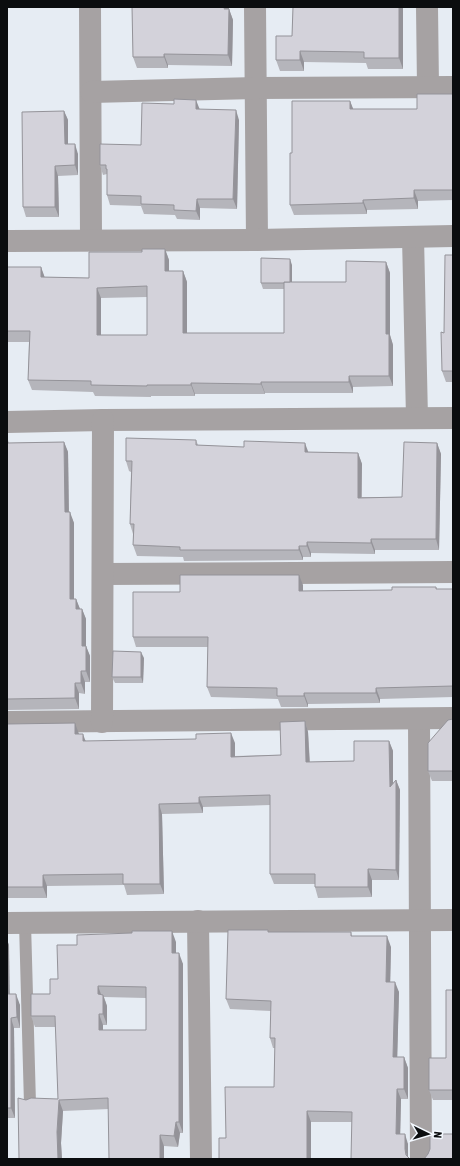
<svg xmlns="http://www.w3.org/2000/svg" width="460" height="1166" font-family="'Asap Condensed',sans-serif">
<rect width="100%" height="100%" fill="#e6ecf3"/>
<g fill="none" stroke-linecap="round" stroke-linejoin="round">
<!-- service -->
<path stroke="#a6a2a3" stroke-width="12" d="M25 923 30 1104"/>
<!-- minor -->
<g stroke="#a6a2a3" stroke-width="22">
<path d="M90 7 91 240"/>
<path d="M255 7 257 240"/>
<path d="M427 7 428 87"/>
<path d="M91 92 257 88 453 87"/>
<path d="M413 237 417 418"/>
<path d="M7 241 257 240 453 236"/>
<path d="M7 422 103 420 453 418"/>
<path d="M104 574 453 572"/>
<path d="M419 719 421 1159"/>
<path d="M7 722 453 718"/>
<path d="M102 722 103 420"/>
<path d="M198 921 201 1159"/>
<path d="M7 923 453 920"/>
</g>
</g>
<!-- wall -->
<g fill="#b5b5bb" fill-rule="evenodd">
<path d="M132 7H229V9L233 20 232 66 168 65V68H137L133 57Z"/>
<path d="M293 7H403V69H368L366 63 304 62V71H280L276 60 292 36Z"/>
<path d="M453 94V200L418 201V209L367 210V214L294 215 290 205 350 101 353 109H417Z"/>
<path d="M200 110 239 120 237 209 200 208V220L177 219 175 215 144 214 141 206 110 205 107 195V174L103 175 100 165 141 145Z"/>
<path d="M64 111 68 120V144L78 154V175L58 176 59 217H26L23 207Z"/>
<path d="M165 249 169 260V271H183L187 282V333H284V289H263L261 283 292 265V282H346L386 262 390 273V335L393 345V386L353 387V393H265V394H195V396H151V397L95 396 93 392 32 390 28 380 29 342H7V267H41L44 277 89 278 142 252ZM147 297V335H101V298Z"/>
<path d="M453 255V382H446L442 371 444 333Z"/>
<path d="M7 438 9 443 64 442 68 452 69 512 74 523V599H76L80 609H82L86 619V646L90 656V682H85V694L79 693V709L7 710Z"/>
<path d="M196 440 198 445 309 452 358 453 362 464V497H402L437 443 441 454 439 550H375V554L311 553V557H303V560L184 561 183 557 137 556 133 545V534L130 524 131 472 129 471 126 461Z"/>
<path d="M303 585V591L392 590 436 587 437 589H453V697L380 699V703L308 704V707H281L278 699 211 697 207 687 208 647H136L133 637 180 592Z"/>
<path d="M144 658 143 683H115L112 677Z"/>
<path d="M453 719V781H432L428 771Z"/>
<path d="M305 721 308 732 310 762 354 761 389 741 393 751V783L396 780 400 790 399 880H372V897L318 898 315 887V884H274L270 874V805L203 807V813L162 814 164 894 127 895 124 885 47 886V898H7V724L79 734 86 741 235 743V756L281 755Z"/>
<path d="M269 932H351L352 936 391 947 390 982 399 992 397 1057H404L408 1068V1099H401L400 1134 408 1144V1157L352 1122H311L226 1138 274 1087 275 1048H273L270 1038 271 1011 230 1009 226 999Z"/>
<path d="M7 940 9 945V994L20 1005V1028H14L15 1118H7Z"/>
<path d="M176 942V953L183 964V1133H180L178 1147 164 1146 109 1109 63 1111 61 1143 62 1159H19L26 1100 58 1099 56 1027H35L31 1016 50 994 58 979ZM104 997 146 998V1030H103V1025H107V1006Z"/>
<path d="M453 990V1100H433L429 1090 446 1058Z"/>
</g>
<!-- shaded-wall -->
<g fill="#949399">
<path d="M225 7H229V9L233 20 232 66 228 55Z"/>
<path d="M399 7H403V69L399 58Z"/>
<path d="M300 51 304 62V71L300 60Z"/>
<path d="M164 54 168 65V68L164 57Z"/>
<path d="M196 100 200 110 196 109Z"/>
<path d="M350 101 354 111 350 109Z"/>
<path d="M236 110 239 120 237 209 233 199Z"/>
<path d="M64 111 68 120V154L65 144Z"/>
<path d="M75 144 78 154V175L75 165Z"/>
<path d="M55 166 58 176 59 217 55 207Z"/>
<path d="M414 190 418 201V209L414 198Z"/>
<path d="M197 199 200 208V220L196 211Z"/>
<path d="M363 200 367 210V214L363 203Z"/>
<path d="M165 249 169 260V282L165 271Z"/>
<path d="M290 259 292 265V290L290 283Z"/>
<path d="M386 262 390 273V335L393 345V386L389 376 386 334Z"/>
<path d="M41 267 45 278 41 277Z"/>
<path d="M183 271 187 282V344L183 333Z"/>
<path d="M97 288 101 298V346L97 335Z"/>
<path d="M349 376 353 387V393L349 382Z"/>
<path d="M261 382 265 393V394L261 384Z"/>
<path d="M191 383 195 394V396L191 385Z"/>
<path d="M64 442 68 452 69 523 65 512Z"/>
<path d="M305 443 309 454 305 452Z"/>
<path d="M437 443 441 454 439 550 436 539Z"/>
<path d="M358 453 362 464 361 508 358 498Z"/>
<path d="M70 512 74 523V609L70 599Z"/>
<path d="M371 539 375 550V554L371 543Z"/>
<path d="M307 542 311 553V557L307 546Z"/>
<path d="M299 546 303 557V560L299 550Z"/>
<path d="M299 575 303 585V602L299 591Z"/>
<path d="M76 599 80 609H76Z"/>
<path d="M82 609 86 619V656L82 646Z"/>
<path d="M86 646 90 656V682L86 671Z"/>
<path d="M141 652 144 658 143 683 141 677Z"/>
<path d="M81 671 85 682V694L81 683Z"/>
<path d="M75 683 79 693V709L75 698Z"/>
<path d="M376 688 380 699V703L376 693Z"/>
<path d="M304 693 308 704V707L304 696Z"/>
<path d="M305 721 308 732 310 772 306 762Z"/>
<path d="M75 723 79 734V745L75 734Z"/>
<path d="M231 733 235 743V767L231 757Z"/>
<path d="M83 734 87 745 83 741Z"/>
<path d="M389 741 393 751V798L390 787Z"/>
<path d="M396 780 400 790 399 880 396 870Z"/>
<path d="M199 797 203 807V813L199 803Z"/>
<path d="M159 804 162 814 164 894 160 884Z"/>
<path d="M368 869 372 880V897L368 887Z"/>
<path d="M43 875 47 886V898L43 887Z"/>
<path d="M172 931 176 942V964L172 953Z"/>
<path d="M387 936 391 947 390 992 386 982Z"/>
<path d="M7 940 9 945 10 1005 7 997Z"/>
<path d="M179 953 183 964V1133L179 1122Z"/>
<path d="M395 982 399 992 397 1067 393 1057Z"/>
<path d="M98 986 102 997 98 994Z"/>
<path d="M16 994 20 1005V1028L17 1017Z"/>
<path d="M103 995 107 1006V1025L103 1014Z"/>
<path d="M99 1014 103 1025V1041L99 1030Z"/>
<path d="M11 1018 14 1028 15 1118 11 1108Z"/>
<path d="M404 1057 408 1068V1099L404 1089Z"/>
<path d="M397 1089 401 1099 400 1144 396 1134Z"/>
<path d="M59 1100 63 1111 61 1143 62 1159H58L57 1132Z"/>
<path d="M307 1111 311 1122V1159H307Z"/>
<path d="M176 1122 180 1133 178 1147 174 1136Z"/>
<path d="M405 1134 408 1144V1159L405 1149Z"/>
<path d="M160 1135 164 1146V1159H160Z"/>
</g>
<!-- building -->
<g fill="#d3d2da" stroke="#949399" fill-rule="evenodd">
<path d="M132 7H225L224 9H229L228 55 164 54V57H133Z"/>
<path d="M293 7H399V58H364V52L300 51V60H276V36H292Z"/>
<path d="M417 94H453V190H414V198L363 200V203L290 205V153H292V101H350V109H417Z"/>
<path d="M174 99 196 100V109L236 110 233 199H197L196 211 174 210V205L141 204V196L107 195V169H106V165H100V144L141 145 142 103 174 104Z"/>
<path d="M64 111 65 144H75V165L55 166V207H23L22 112Z"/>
<path d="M142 249H165V271H183V333H284V282H346V261L386 262V334H389V376H349V382H261V384L191 383V385H147V386L91 385V381L28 380 30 331H7V267H41V277L89 278V252H142ZM147 286V335H97V288Z"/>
<path d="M445 255H453V371H442L441 332 444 333Z"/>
<path d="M261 258 290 259V282H284V283H261Z"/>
<path d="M126 438 196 440V445L244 447V441L305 443V452L358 453V498L402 497 404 442 437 443 436 539H371V543L307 542V546H299V550H180V547L133 545 134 524H130L132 461H126Z"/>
<path d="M64 442 65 512H70V599H76V609H82V646H86V671H81V683H75V698L7 699V443Z"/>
<path d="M180 575H299V591L392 590V587H436V589H453V686L376 688V693H304V696H277V688L207 687 208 637H133V592H180Z"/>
<path d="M113 651 141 652V677H112Z"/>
<path d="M453 719V771H428V743L448 720Z"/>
<path d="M305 721 306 762 354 761V741H389L390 787 396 780V870L368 869V887H315V874H270V795L199 797V803L159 804 160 884H123V874L43 875V887H7V724L75 723V734H83V741L196 739V734L231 733V757L281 755 280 722Z"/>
<path d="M228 930H268V932H351V936H387L386 982H395L393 1057H404V1089H397L396 1134H405V1149L406 1155 410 1159H351L352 1112 307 1111V1159H219V1138H226L225 1087H274L275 1038H270L271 1001 226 999Z"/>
<path d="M132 931H172V953H179V1122H176L174 1136 160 1135V1159H109L108 1098 59 1100 57 1132 58 1159H19L18 1098 26 1100 31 1098 58 1099 55 1016H31V994H50V979H58L57 945H77V935L132 933ZM98 986 146 987V1030H99V1014H103V995L98 994Z"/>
<path d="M446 990H453V1090H429V1058H446Z"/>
<path d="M7 994H16L17 1017 11 1018V1108H7Z"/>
<path d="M430 1134H453V1159H424L428 1154 430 1149Z"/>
</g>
<!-- border -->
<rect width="460" height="1166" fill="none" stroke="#0b0d0f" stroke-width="16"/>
<!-- north arrow -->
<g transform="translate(428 1134) rotate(95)" stroke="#f4f9ff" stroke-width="3" paint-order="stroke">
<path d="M0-3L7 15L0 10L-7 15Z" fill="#0b0d0f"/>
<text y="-6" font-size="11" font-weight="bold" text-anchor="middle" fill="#0b0d0f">N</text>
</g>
</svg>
